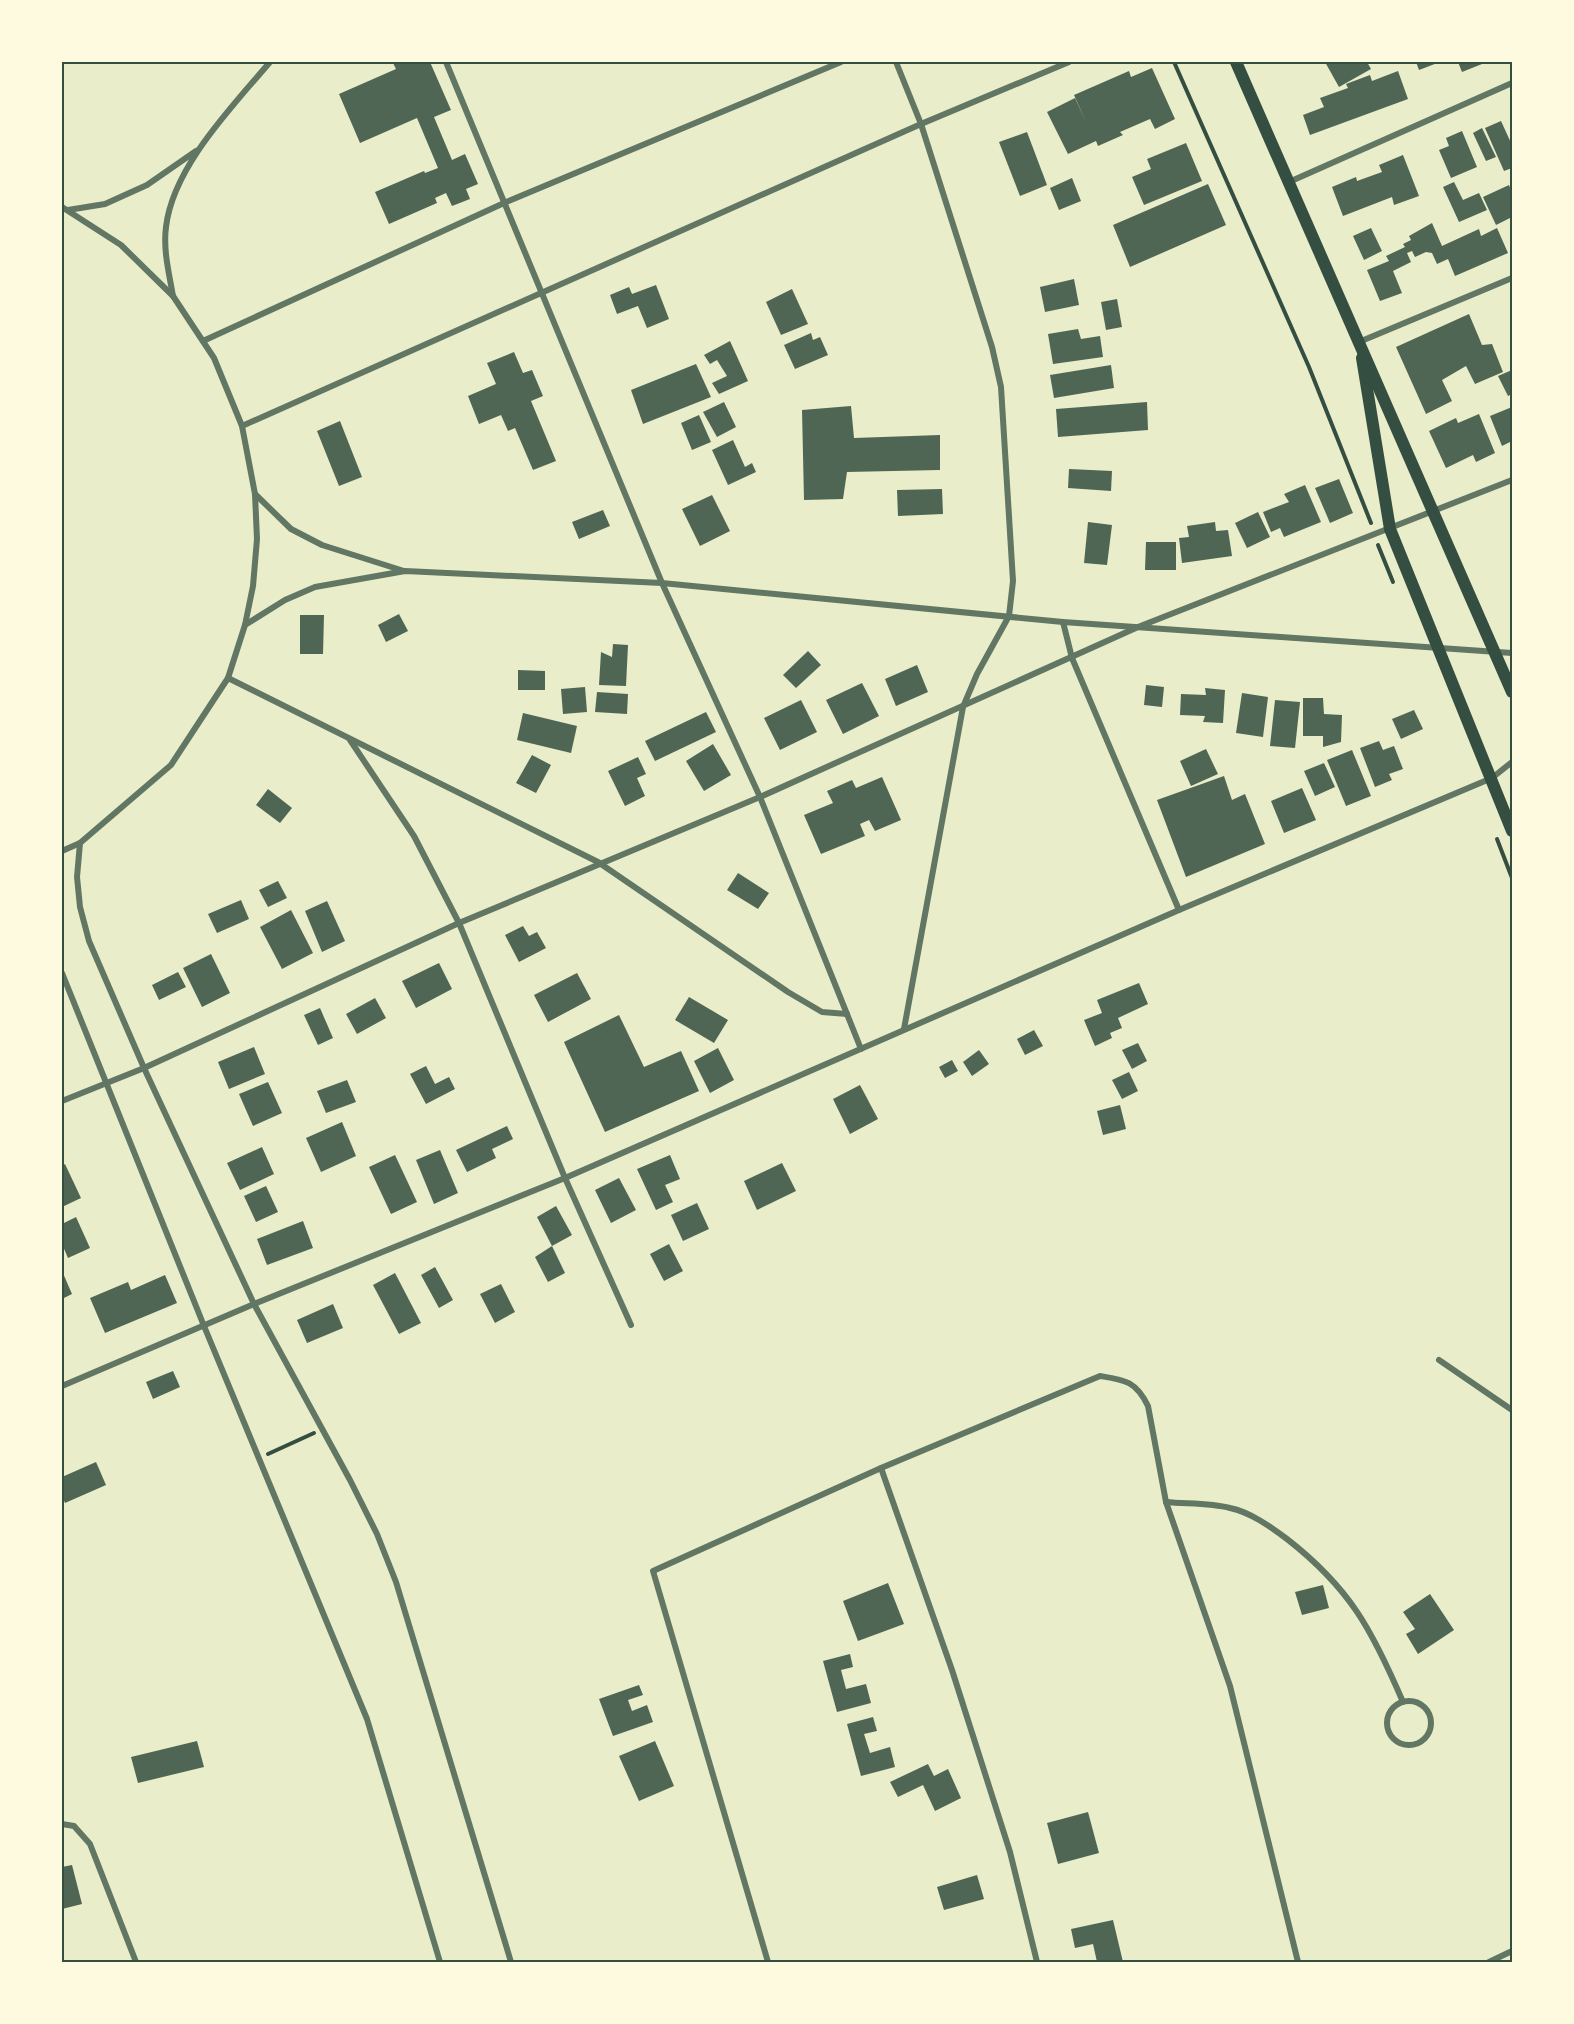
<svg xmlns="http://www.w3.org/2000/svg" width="1574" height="2024" font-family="'Asap Condensed',sans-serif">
<rect width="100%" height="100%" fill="#e9edc9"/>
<!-- building -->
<g fill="#4f6655">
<path d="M396 62H411L413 64 430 62 451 110 434 117 452 160 465 154 478 184 466 189 470 199 452 206 446 193 435 198 437 203 389 224 375 192 424 171 425 173 438 168 417 118 360 143 339 94 396 69 393 63Z"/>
<path d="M1325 62H1367L1371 69 1339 87Z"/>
<path d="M1416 62H1440L1419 70Z"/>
<path d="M1458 62H1487L1462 72Z"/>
<path d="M1152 68 1175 119 1155 129 1150 119 1120 132 1123 135 1098 146 1096 141 1068 154 1047 112 1075 98 1087 124 1074 95 1129 71 1131 77Z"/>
<path d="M1398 71 1408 99 1310 135 1303 115 1324 107 1320 98 1348 88 1346 84 1370 75 1372 81Z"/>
<path d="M1501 121 1512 145V168L1504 171 1485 128Z"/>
<path d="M1482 128 1496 157 1486 161 1473 133Z"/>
<path d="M1462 131 1477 167 1451 178 1439 150 1449 146 1446 138Z"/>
<path d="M1027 132 1047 185 1020 196 999 142Z"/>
<path d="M1186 143 1202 181 1144 205 1132 177 1151 169 1147 159Z"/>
<path d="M1403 155 1419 196 1394 205 1392 197 1343 216 1332 187 1356 177 1357 181 1382 172 1379 165Z"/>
<path d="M1072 178 1081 201 1059 210 1050 188Z"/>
<path d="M1454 182 1463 200 1479 193 1487 210 1459 222 1443 187Z"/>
<path d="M1208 184 1226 225 1130 267 1113 225Z"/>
<path d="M1509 185 1512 193V217L1496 225 1483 197Z"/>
<path d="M1432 223 1442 246 1479 229 1481 236 1497 228 1508 253 1455 276 1448 259 1437 264 1432 253 1426 252 1415 257 1412 251 1407 253 1411 262 1393 271 1402 293 1380 301 1367 270 1389 261 1386 256 1405 247 1403 244 1411 240 1409 236Z"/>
<path d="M1371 228 1382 251 1364 260 1353 236Z"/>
<path d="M1074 279 1079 305 1045 312 1040 287Z"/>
<path d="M656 285 669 319 647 328 638 306 617 314 610 295 629 287 632 294Z"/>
<path d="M792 289 808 324 781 335 766 302Z"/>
<path d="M1117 299 1122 327 1106 330 1101 302Z"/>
<path d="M1469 314 1482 345 1492 344 1503 372 1475 384 1466 366 1442 380 1452 401 1426 414 1396 347Z"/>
<path d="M1078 329 1081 339 1100 336 1103 357 1053 364 1048 334Z"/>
<path d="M811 333 813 340 820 337 828 355 795 369 784 345Z"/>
<path d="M730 341 748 381 719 394 712 383 727 376 717 360 710 364 704 355Z"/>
<path d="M514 352 523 373 532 370 543 396 531 401 556 461 533 470 515 428 508 431 501 415 479 424 468 396 496 384 487 363Z"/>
<path d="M696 364 711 397 643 424 631 390Z"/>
<path d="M1111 365 1114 388 1054 398 1050 375Z"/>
<path d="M1512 370V394L1508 396 1498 376Z"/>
<path d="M724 402 736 427 717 437 703 412Z"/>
<path d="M1147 402 1148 430 1058 437 1056 409Z"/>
<path d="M851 406 854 438 940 435V470L847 472 843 499 804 500 802 410Z"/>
<path d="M1512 407V441L1502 446 1490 416Z"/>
<path d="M1479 414 1495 453 1476 462 1473 455 1446 468 1429 431 1456 418 1458 423Z"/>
<path d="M699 415 711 442 692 450 681 423Z"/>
<path d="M340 421 362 477 339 486 317 431Z"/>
<path d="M733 440 745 467 752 463 756 472 728 485 712 450Z"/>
<path d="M1069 469 1112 471 1111 491 1068 488Z"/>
<path d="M1339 479 1353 513 1330 523 1315 488Z"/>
<path d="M1305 485 1321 522 1284 537 1280 528 1271 532 1263 512 1289 502 1284 494Z"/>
<path d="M942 489 943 514 898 516 897 490Z"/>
<path d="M712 495 730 531 700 546 682 509Z"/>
<path d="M603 510 610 526 579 539 572 522Z"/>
<path d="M1258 512 1270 537 1247 548 1235 523Z"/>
<path d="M1088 522 1112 525 1107 565 1084 563Z"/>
<path d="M1215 522 1216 531 1228 530 1232 556 1182 563 1179 538 1189 537 1187 526Z"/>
<path d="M1146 542H1176V570H1145Z"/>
<path d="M399 614 408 631 386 642 378 625Z"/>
<path d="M300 615H324L323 654H300Z"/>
<path d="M613 644 628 645 626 686 599 685 601 652 612 657Z"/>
<path d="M808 651 821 665 796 688 783 675Z"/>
<path d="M917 665 928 692 896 706 885 679Z"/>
<path d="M518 670 545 671V690H518Z"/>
<path d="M862 683 879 716 843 734 826 700Z"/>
<path d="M1146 685 1164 687 1162 707 1144 705Z"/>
<path d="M585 687 587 712 563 714 561 689Z"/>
<path d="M1205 688 1225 690 1223 723 1203 722 1205 716 1180 715 1181 694 1206 695Z"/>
<path d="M597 692 628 694 627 714 595 712Z"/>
<path d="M1242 693 1268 697 1263 737 1236 733Z"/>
<path d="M1303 698H1323L1324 714 1342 715 1341 742 1323 747V736H1303Z"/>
<path d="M801 700 817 732 780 750 764 718Z"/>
<path d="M1275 700 1300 702 1295 748 1270 746Z"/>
<path d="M1414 710 1423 729 1401 739 1392 719Z"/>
<path d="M706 712 716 732 655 761 645 741Z"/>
<path d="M523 713 577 726 571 753 517 740Z"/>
<path d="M1379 741 1383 750 1394 746 1403 769 1389 774 1392 780 1375 787 1360 748Z"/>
<path d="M713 744 731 775 704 791 686 761Z"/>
<path d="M1206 749 1218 774 1191 786 1180 761Z"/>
<path d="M1352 750 1371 796 1346 806 1327 760Z"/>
<path d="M532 755 551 765 536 793 516 783Z"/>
<path d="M638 757 646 774 637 778 645 796 625 806 608 771Z"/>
<path d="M1324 763 1335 787 1315 796 1304 771Z"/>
<path d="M1224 776 1232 800 1245 794 1265 844 1186 877 1157 800Z"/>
<path d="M882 777 901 820 875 831 869 820 860 824 865 836 821 854 804 815 833 803 827 791 852 780 856 788Z"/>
<path d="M1302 788 1316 820 1284 833 1271 801Z"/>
<path d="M268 789 292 808 280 823 256 805Z"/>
<path d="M738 873 769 893 758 909 727 890Z"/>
<path d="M278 881 287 898 268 907 259 890Z"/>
<path d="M241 900 249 919 217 933 208 914Z"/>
<path d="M327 901 345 941 322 952 305 911Z"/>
<path d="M291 910 313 953 282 969 260 927Z"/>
<path d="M523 926 529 936 537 932 546 948 519 962 505 935Z"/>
<path d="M211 954 230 993 202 1007 183 968Z"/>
<path d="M439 963 452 989 416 1008 402 981Z"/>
<path d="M178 972 186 987 159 1000 152 985Z"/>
<path d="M577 973 591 999 548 1022 534 995Z"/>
<path d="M1139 983 1148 1004 1118 1018 1122 1028 1110 1033 1112 1038 1095 1046 1084 1020 1102 1013 1097 1000Z"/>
<path d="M689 997 728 1020 714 1043 675 1020Z"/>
<path d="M375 998 386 1018 357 1034 346 1014Z"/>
<path d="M320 1008 333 1038 318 1045 304 1015Z"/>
<path d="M619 1015 644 1067 681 1051 699 1091 605 1132 564 1042Z"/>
<path d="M1034 1030 1043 1046 1025 1055 1017 1039Z"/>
<path d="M1138 1043 1147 1061 1132 1069 1122 1050Z"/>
<path d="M254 1047 265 1074 229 1089 218 1062Z"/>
<path d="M718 1048 734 1080 710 1093 694 1061Z"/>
<path d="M979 1050 989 1064 972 1076 963 1062Z"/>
<path d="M952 1060 958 1071 945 1078 939 1067Z"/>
<path d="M426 1066 435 1084 449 1077 455 1089 426 1104 410 1074Z"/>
<path d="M1129 1072 1138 1091 1122 1099 1112 1080Z"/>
<path d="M347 1080 356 1102 326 1113 317 1091Z"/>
<path d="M268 1082 282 1113 253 1126 239 1094Z"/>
<path d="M860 1085 878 1119 850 1134 833 1099Z"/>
<path d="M1120 1105 1126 1129 1103 1135 1097 1111Z"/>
<path d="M342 1122 356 1156 321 1172 306 1138Z"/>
<path d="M507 1126 513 1139 492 1149 496 1158 467 1172 456 1150Z"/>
<path d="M262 1147 274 1174 240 1190 227 1163Z"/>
<path d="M440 1150 458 1193 434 1204 416 1160Z"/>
<path d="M395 1155 417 1202 391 1214 369 1167Z"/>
<path d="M670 1155 680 1179 665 1185 673 1202 656 1210 637 1169Z"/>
<path d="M782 1163 796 1191 757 1210 744 1181Z"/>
<path d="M65 1164 81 1198 62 1207V1166Z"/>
<path d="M619 1178 636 1210 611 1223 595 1190Z"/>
<path d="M266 1186 278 1212 256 1222 244 1196Z"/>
<path d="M697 1203 709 1229 683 1241 671 1215Z"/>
<path d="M556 1206 572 1235 552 1246 537 1217Z"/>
<path d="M76 1217 90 1248 68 1258 62 1244V1224Z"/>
<path d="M303 1221 313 1248 267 1265 257 1239Z"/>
<path d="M669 1244 683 1271 664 1281 650 1254Z"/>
<path d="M552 1246 565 1273 548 1282 535 1257Z"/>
<path d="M435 1267 453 1300 439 1308 421 1275Z"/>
<path d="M62 1271 72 1294 62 1299Z"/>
<path d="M395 1273 421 1323 399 1334 373 1285Z"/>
<path d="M165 1275 177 1303 105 1333 90 1298 128 1282 131 1290Z"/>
<path d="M501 1284 515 1312 495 1323 480 1294Z"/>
<path d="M333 1304 343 1328 307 1343 297 1320Z"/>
<path d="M173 1371 180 1387 153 1399 146 1382Z"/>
<path d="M96 1462 106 1485 65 1503 62 1496V1477Z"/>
<path d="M888 1583 904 1624 858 1641 843 1601Z"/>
<path d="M1323 1585 1329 1608 1302 1615 1295 1592Z"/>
<path d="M1430 1594 1454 1630 1418 1654 1406 1634 1415 1629 1403 1612Z"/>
<path d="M850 1654 853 1667 841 1670 846 1689 866 1684 871 1703 837 1712 823 1661Z"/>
<path d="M639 1685 643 1695 628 1700 632 1711 647 1705 653 1722 613 1736 599 1699Z"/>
<path d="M873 1717 877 1731 864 1734 870 1753 890 1747 895 1767 861 1776 847 1724Z"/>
<path d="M197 1741 204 1767 138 1783 131 1757Z"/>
<path d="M655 1741 674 1786 639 1801 619 1756Z"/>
<path d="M928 1764 934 1776 948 1769 961 1798 935 1811 923 1785 898 1797 890 1782Z"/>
<path d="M1088 1812 1099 1853 1058 1864 1047 1823Z"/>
<path d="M72 1865 82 1904 62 1909V1867Z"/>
<path d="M977 1875 984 1899 944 1910 937 1887Z"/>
<path d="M1113 1920 1123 1962H1097L1093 1944 1075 1948 1071 1929Z"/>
</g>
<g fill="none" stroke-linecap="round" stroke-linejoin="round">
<!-- path -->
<g stroke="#344e41" stroke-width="4">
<path d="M1174 62 1309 367 1371 523"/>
<path d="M1378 545 1393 582"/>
<path d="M1497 839 1512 878"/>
<path d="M268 1454 314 1433"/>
</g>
<!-- minor -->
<g stroke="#617663" stroke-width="6">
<path d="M446 62 662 583 760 797 861 1049"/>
<path d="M896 62 921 124 992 347 1001 387 1013 581 1009 616 977 674 963 707 904 1029"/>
<path d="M1289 182 1512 83"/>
<path d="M62 207 121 245 173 296 214 358 242 426 255 494 257 539 253 586 245 625 228 678 171 765 80 843 62 851"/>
<path d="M68 210 105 204 147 185 196 151"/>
<path d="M173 296C169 273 163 250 166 227 173 167 232 107 270 62"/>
<path d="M203 341 504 203 841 62"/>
<path d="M1359 342 1512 278"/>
<path d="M242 426 921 124 1069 62"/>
<path d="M255 494 291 529 322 545 404 571"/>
<path d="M1063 622 1072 658 1179 910"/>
<path d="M245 625 285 600 315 587 405 571 662 583 1063 622 1512 653"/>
<path d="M228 678 598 862 788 992 822 1012 847 1014"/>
<path d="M350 740 414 836 459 923 565 1178 631 1325"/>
<path d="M80 843 77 877 80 907 89 941 144 1068 254 1304 350 1480 377 1534 396 1582 511 1962"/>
<path d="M62 973 204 1326 367 1719 440 1962"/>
<path d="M62 1101 144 1068 459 923 760 797 1138 627 1512 480"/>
<path d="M1439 1360 1512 1410"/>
<path d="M62 1386 254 1304 565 1178 1179 910 1492 778 1512 762"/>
<path d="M881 1468 952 1670 1010 1852 1037 1962"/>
<path d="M1166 1502C1187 1504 1210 1503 1230 1508 1250 1512 1271 1527 1287 1539 1350 1588 1372 1630 1403 1702"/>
<circle cx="1409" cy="1723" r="22"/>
<path d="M62 1824 74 1826 90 1844 136 1962"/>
<path d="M768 1962 653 1571 881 1468 1100 1376C1125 1380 1136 1381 1148 1406L1166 1502 1230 1686 1298 1962"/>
<path d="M1489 1962 1512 1951"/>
</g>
<!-- secondary -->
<g stroke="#344e41" stroke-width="12">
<path d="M1236 62 1512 692"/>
<path d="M1362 358 1390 529 1512 831"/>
</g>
</g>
<!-- border -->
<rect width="1574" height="2024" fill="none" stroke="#fefae0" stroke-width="126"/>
<rect x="63" y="63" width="1448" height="1898" fill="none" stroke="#344e41" stroke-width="2"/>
</svg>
